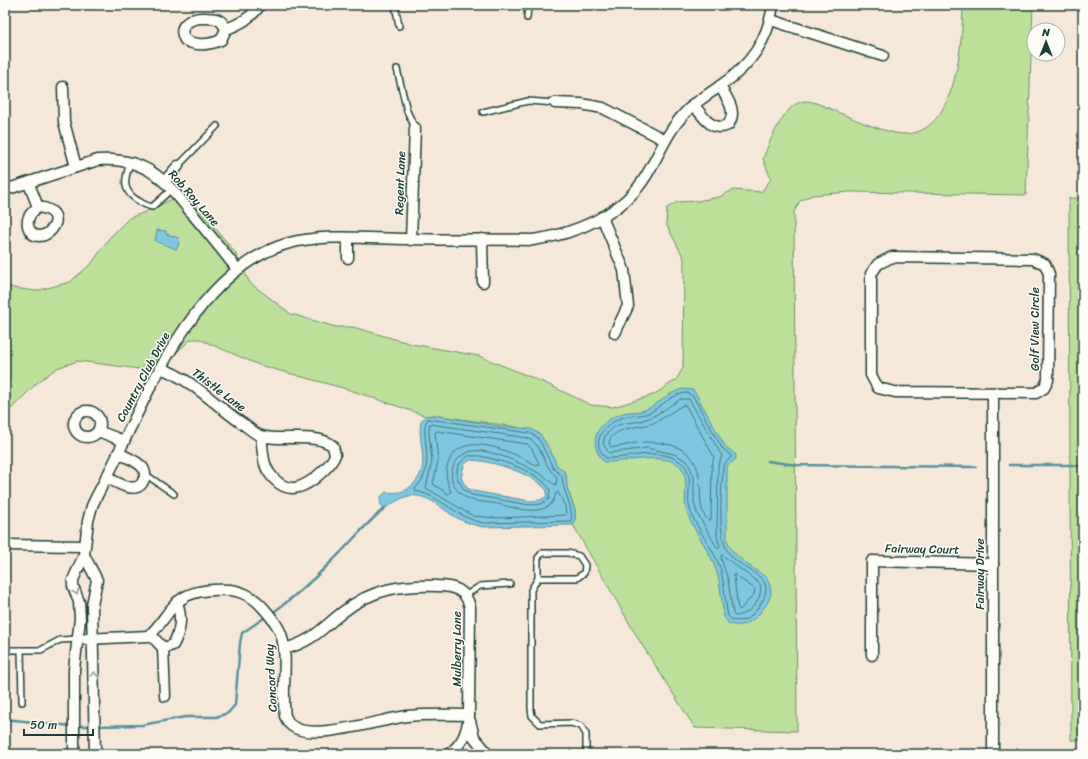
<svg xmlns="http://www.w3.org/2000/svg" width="1088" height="759" font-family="Sriracha,sans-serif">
<rect width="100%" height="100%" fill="#f6e8d9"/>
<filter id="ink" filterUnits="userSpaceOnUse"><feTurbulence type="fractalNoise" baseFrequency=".025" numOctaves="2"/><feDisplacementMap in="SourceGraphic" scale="8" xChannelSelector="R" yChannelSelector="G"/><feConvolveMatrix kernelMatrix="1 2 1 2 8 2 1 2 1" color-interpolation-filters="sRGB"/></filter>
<g filter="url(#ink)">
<!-- green -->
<g fill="#bce09a" stroke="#6e8e67">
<path d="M963 5H1033L1026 195 850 192 812 195 800 201 794 212 797 731 695 728 639 640 573 525 575 523V510L567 488 566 475 563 470 557 466 550 450 517 427 433 415 426 416 350 390 259 365 199 339H191L171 358 140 369 78 361 57 368 38 382 5 415V284L13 288 36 291 70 282 92 263 110 237 129 218 153 209 185 192 235 252 250 283 291 314 336 327H353L412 344 479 356 543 382 591 405 613 407 653 395 676 380 683 368 684 258 666 224 667 208 677 202 697 201 719 197 733 190 761 192 771 179 763 159C768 144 783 109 798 103 805 100 810 101 816 103 840 112 866 126 891 132 956 149 962 46 963 5Z"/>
<path d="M1069 198H1083V740H1071Z"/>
</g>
<!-- water -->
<g fill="#7fc7e0" stroke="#59909b" fill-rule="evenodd">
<path d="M157 230 166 231V234L179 238 178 247 176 249 155 241Z"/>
<path d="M683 389 693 390 696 394 725 446 736 455V459L727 466V540C733 559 753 567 767 578 769 583 771 588 771 594 769 604 755 621 745 624 739 626 734 625 729 624L724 617C721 600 721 580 714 564 706 545 692 529 686 509 683 497 690 478 681 467 666 451 623 463 604 462 585 440 599 421 623 413 631 411 639 413 647 409 659 404 669 392 683 389Z"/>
<path d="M433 415 499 426 531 429 540 434 550 450 557 466 563 470 566 475 567 488 575 510V523L573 525 483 527C474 525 467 523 459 519 443 511 429 493 409 496 401 497 392 505 384 508L381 505 380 498 386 492C395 493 403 493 410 487 434 468 416 444 421 421L426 416ZM470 460C490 460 535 474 547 491L546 497 540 500 530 501 473 491 467 488 461 478 464 465Z"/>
</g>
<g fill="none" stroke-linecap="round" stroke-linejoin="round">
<!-- shore -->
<g stroke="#457479" stroke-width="1">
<path d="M687 393 693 396 722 448 732 456 723 466C722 487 718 524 724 543 734 577 790 569 754 613 748 620 741 622 732 620L728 616C724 598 725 579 718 562 710 543 693 525 689 505 687 493 694 474 683 464 661 445 631 459 606 458 588 441 606 423 624 417 632 415 641 416 649 413 661 407 672 393 687 393Z"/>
<path d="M681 399H689L722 456 718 466 717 536 720 547 718 549 697 513 694 503V476L687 461 674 454 647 448 609 453 603 444 605 436C619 418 629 426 646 419 659 415 670 405 681 399Z"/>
<path d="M683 405 686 406 714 457 712 465 711 519 710 521C685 506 727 443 646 442 636 442 625 446 616 447H611L609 443C611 426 644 428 656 422 665 417 674 410 683 405Z"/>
<path d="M428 419 530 433 537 437 541 443 553 468 562 476C562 491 574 507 571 521L483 523C457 518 441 496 416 491L415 488C439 468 417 429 428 419Z"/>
<path d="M430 424 528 438C544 446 543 467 557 477L556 485C552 484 547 478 542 475 523 464 504 455 483 451 455 447 441 477 461 494 472 504 489 501 502 505 520 509 551 519 556 493L558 492 565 506 566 515 498 518 473 516 426 488 432 461 429 432Z"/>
<path d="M437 431 527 444 532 449 539 464 536 465C516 454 465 429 450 459 444 471 446 480 451 492L448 494 433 484 438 461 435 433Z"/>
<path d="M480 456C500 460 541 472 550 490L549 499 541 504 530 505 472 495 464 490 457 478V470L460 463 468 456Z"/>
<path d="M722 555 760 584C764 599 749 615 735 616L733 614 728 580 721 558Z"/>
<path d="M734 574 755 589 754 594 740 610 738 608Z"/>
</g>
<!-- stream -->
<g stroke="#59909b" stroke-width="2.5">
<path d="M767 461 797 465 976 467"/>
<path d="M1009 465H1072L1083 467"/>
<path d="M271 614C292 599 312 581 330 563 349 545 364 525 385 508"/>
<path d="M5 719 72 726"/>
<path d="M77 726H92"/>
<path d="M97 726 142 725 185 717H216L228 713 235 705 240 643 242 633 267 616"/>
</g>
<!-- service casing -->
<g stroke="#1f3d34" stroke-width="8">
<g id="service">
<path d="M395 5 399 26"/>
<path d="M527 18 528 5"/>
<path d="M397 69 407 111 415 128"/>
<path d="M483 112 528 101 555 103"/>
<path d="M130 163C125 178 121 190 137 200 142 203 146 206 152 207L172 189"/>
<path d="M178 166 217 126"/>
<path d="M145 474 174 494"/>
<path d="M538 578H577L584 573 585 565 579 556 568 553H542L538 558V578L531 590V709L532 716 540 724 571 723 581 726 586 734V754"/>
<path d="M466 595 480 586 510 584"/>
<path d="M5 650H41L60 640 79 639"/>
<path d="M21 650 22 702"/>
</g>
</g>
<!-- minor casing -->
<g stroke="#1f3d34" stroke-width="13">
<g id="minor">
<path d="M201 18C213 18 221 17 226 29L221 40C209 45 196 46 185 40 177 26 189 19 201 18Z"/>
<path d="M771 20 883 56"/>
<path d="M226 29C240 24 251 18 260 5"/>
<path d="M63 87 64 122 76 167"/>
<path d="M555 103 581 104 603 108 665 140"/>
<path d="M693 104C702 115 712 133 728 125 738 111 727 99 720 86"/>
<path d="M165 181 178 166"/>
<path d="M29 184 38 207C32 212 26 217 28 226 37 255 79 212 38 207"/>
<path d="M5 190 98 160C148 157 166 181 194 216 209 234 223 251 237 269"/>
<path d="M602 217 624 270 628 306 615 333"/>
<path d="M482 239 483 282"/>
<path d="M411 240 415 128"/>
<path d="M892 257 1033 259 1045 264 1049 274 1048 380 1044 388 1036 393 895 392 878 388 871 375V274L878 264Z"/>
<path d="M348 258V238"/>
<path d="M160 368C192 379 215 405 243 424 249 428 255 434 261 436 282 442 316 432 333 446L335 455C332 463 327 467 322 472 305 488 287 497 270 474 262 464 263 448 261 436"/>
<circle cx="87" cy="424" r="13"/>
<path d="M98 431 124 441"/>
<path d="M106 477C116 482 138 497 144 479 146 476 145 471 143 468 138 461 126 457 118 453"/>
<path d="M5 545 84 546"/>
<path d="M84 555 97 580 92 605 95 754"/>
<path d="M150 634 163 648 173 645C181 630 182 618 177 602"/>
<path d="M86 639 148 636C162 626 168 607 183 598 195 590 216 589 230 590 246 592 256 599 266 611 272 618 278 625 281 634 289 658 281 690 285 716 287 720 288 723 292 726 312 742 383 719 407 716 427 714 448 715 469 715"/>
<path d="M163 648 165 696"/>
<path d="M284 649C312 642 321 629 343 612 373 588 402 585 438 586 454 586 466 590 470 607L469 715C467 733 463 743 449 754"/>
<path d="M872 655V561L993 564"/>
<path d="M470 721 474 737 488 754"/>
<path d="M74 754V669L80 619 79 602 73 586V580L84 555 88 521 92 506C100 488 111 471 119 452 153 379 202 269 286 244 325 233 369 239 409 239 450 240 492 239 533 240 576 234 623 214 646 176 659 155 667 132 684 114 694 102 708 95 720 86 750 66 768 41 773 5"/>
<path d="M993 754V393"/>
</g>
</g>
<!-- service -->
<use href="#service" stroke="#fdfcf7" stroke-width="5"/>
<!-- minor -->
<use href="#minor" stroke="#fdfcf7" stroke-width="10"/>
</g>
<!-- one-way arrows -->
<defs><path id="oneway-chevron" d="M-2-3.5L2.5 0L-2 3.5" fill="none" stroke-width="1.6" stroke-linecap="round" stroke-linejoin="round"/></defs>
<g stroke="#8e9c96">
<use href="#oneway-chevron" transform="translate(76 592) rotate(70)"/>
<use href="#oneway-chevron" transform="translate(94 674) rotate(-90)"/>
</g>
</g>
<g text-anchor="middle" stroke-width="3" stroke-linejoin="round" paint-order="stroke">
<!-- street labels -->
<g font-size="12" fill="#1f3d34" stroke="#fdfcf7">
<text transform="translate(400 183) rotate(-88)" y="4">Regent Lane</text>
<text transform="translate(194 198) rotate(49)" y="4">Rob Roy Lane</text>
<text transform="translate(1035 329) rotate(-90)" y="4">Golf View Circle</text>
<text transform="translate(143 377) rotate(-62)" y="4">Country Club Drive</text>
<text transform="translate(219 390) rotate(37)" y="4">Thistle Lane</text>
<text transform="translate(922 549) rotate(1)" y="4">Fairway Court</text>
<text transform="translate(980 574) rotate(-90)" y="4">Fairway Drive</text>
<text transform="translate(457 649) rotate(-90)" y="4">Mulberry Lane</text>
<text transform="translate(271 678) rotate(-93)" y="4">Concord Way</text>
</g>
</g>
<!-- margin -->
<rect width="1088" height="759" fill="none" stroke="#fdfcf7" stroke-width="20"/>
<rect x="10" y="10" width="1068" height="739" fill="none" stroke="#1f3d34" stroke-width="1.5" filter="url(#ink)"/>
<!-- north arrow -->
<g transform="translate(1046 42)"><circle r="19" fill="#fdfcf7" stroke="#a4b0a9"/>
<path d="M0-3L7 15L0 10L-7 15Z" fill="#1f3d34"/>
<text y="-6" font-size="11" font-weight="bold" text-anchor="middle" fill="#1f3d34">N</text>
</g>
<!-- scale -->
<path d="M24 729v6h69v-6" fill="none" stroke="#1f3d34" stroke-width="2"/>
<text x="30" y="729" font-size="12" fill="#1f3d34" stroke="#fdfcf7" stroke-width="3" paint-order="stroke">50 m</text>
</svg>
